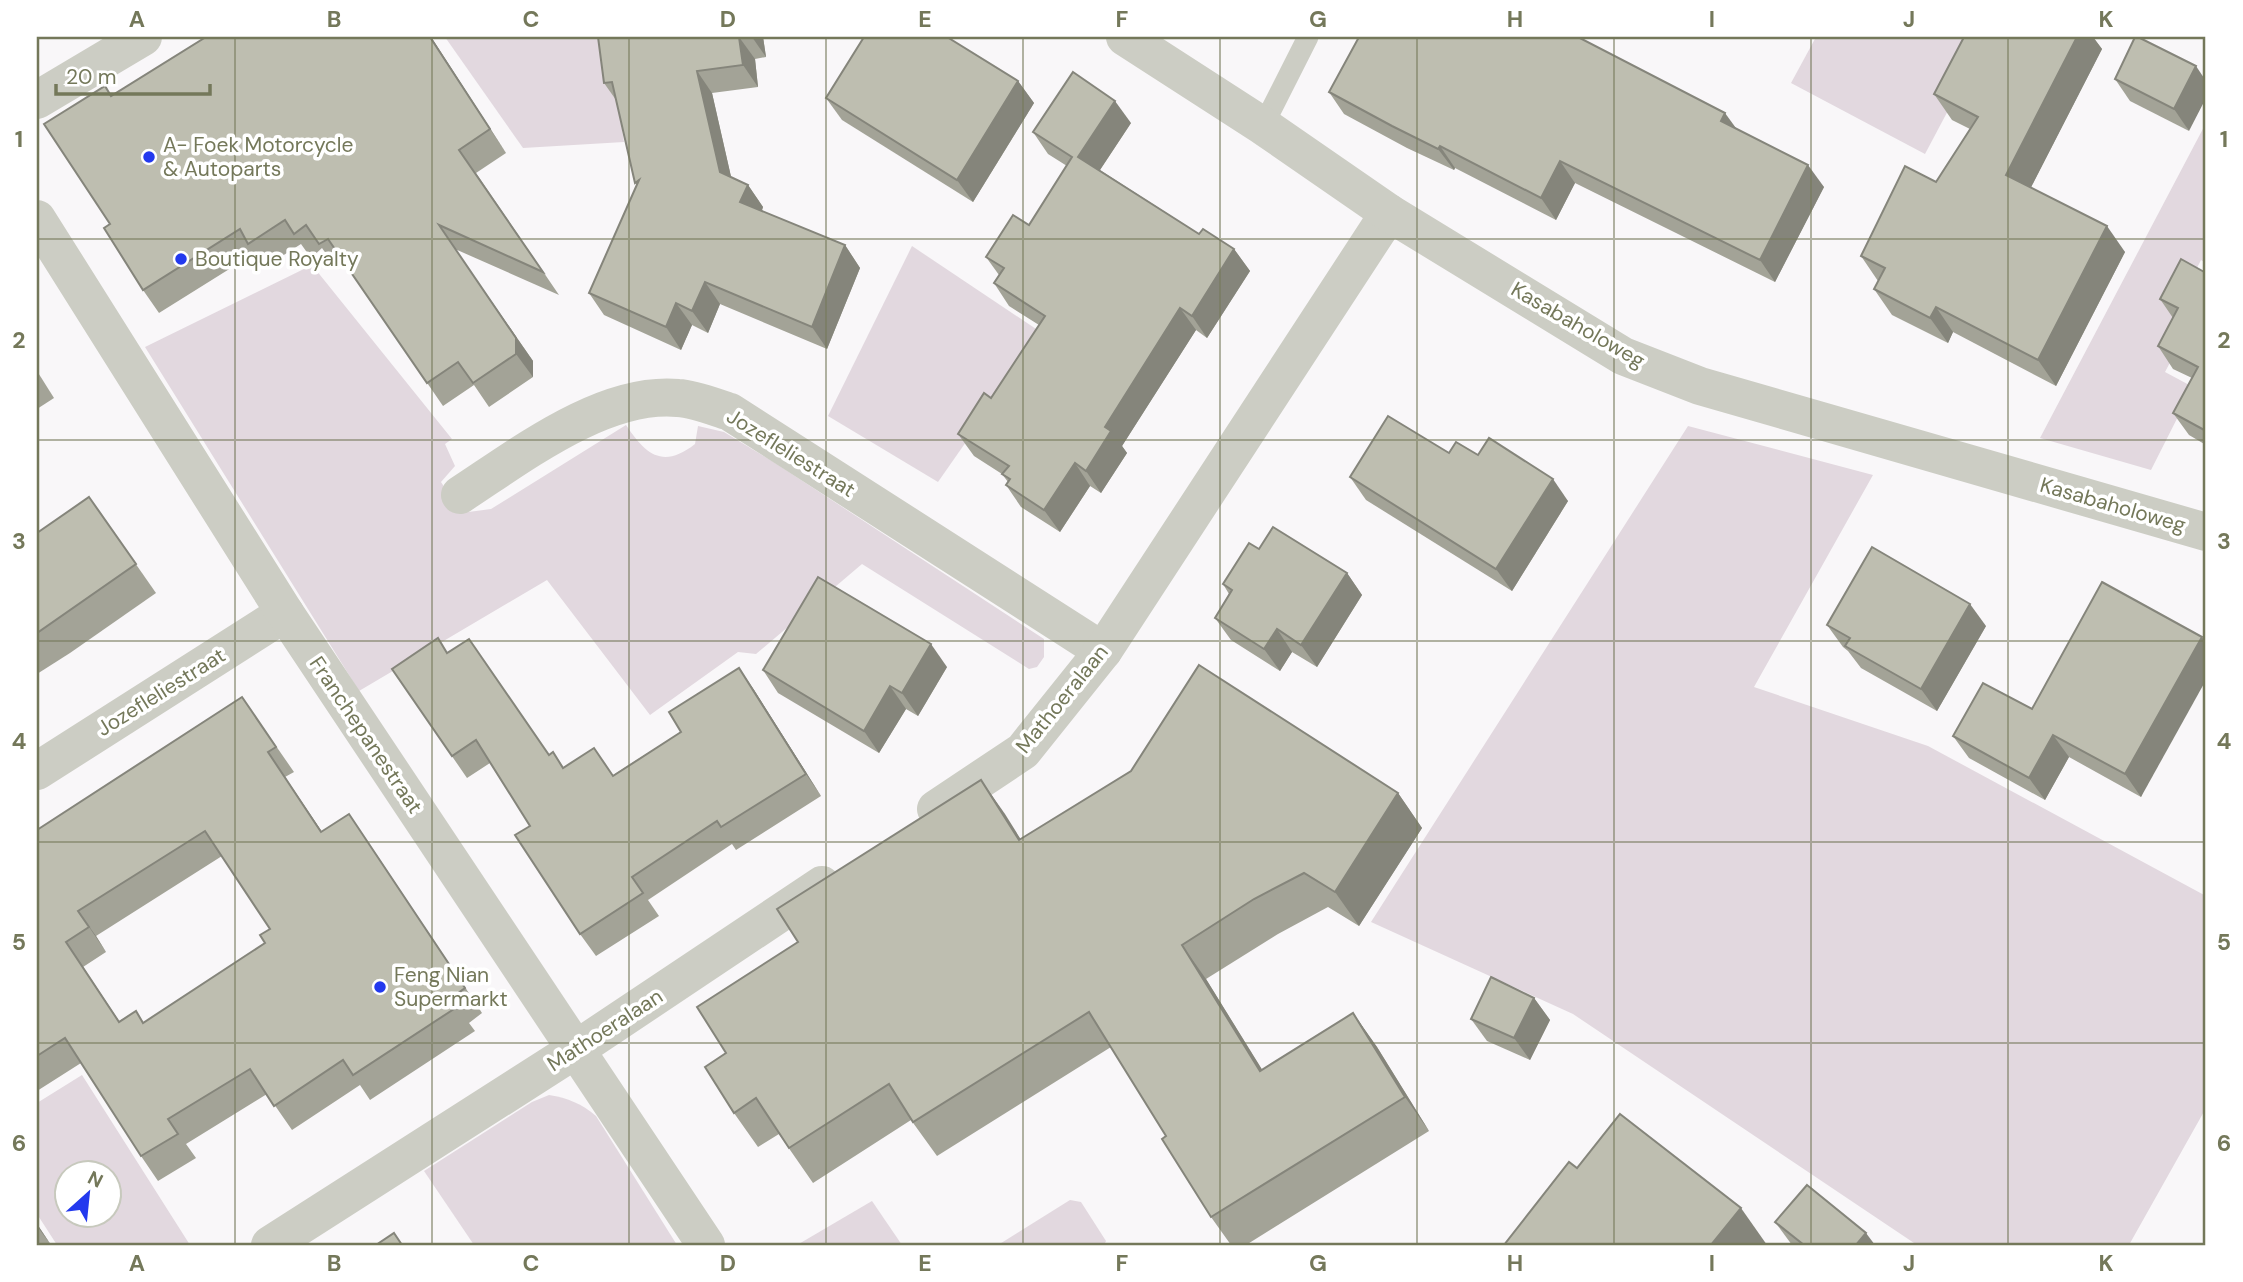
<svg xmlns="http://www.w3.org/2000/svg" width="2243" height="1282" font-family="'DM Sans',sans-serif">
<rect width="100%" height="100%" fill="#f9f7f9"/>
<!-- green -->
<g fill="#e2d8df" fill-rule="evenodd">
<path d="M445 37H608L624 142 523 148Z"/>
<path d="M1816 37H1987L1925 154 1791 83Z"/>
<path d="M2206 123V263L2201 260 2168 325 2185 334 2165 372 2193 387 2151 470 2040 438Z"/>
<path d="M912 246 1042 333 938 482 828 416Z"/>
<path d="M312 265 452 439 445 444 455 466 441 482 461 513 491 509 626 425C646 455 663 469 695 444L698 426 724 432 772 461 1044 639V657L1037 667 1029 669 862 564 756 654 738 652 650 715 547 580 359 691 145 347Z"/>
<path d="M1688 426 1873 475 1754 687 1928 746 2206 896V1108L2129 1245H1917L1573 1014 1371 922Z"/>
<path d="M82 1075 190 1245H57L37 1214V1103ZM66 1174H108V1216H66Z"/>
<path d="M549 1095C568 1098 582 1104 596 1116L677 1245H474L424 1171 532 1102Z"/>
<path d="M1070 1200 1081 1202 1106 1241 1104 1245H998Z"/>
<path d="M872 1201 902 1245H797Z"/>
</g>
<g fill="none" stroke-linecap="round" stroke-linejoin="round">
<!-- service -->
<path stroke="#cccdc4" stroke-width="21" d="M1263 126 1308 37"/>
<!-- minor -->
<g stroke="#cccdc4" stroke-width="38">
<path d="M460 495C520 456 603 391 678 398 695 399 714 407 730 412L1103 651"/>
<path d="M37 771 285 613"/>
<path d="M936 809 1023 751 1103 651 1389 213"/>
<path d="M270 1245 575 1050 822 885"/>
</g>
<!-- tertiary -->
<g stroke="#cccdc4" stroke-width="38">
<path d="M1125 37 1263 126 1389 213 1623 356 1700 386 2206 532"/>
<path d="M37 100 143 37"/>
<path d="M37 219 285 613 706 1245"/>
</g>
</g>
<!-- wall -->
<g fill="#a3a397" fill-rule="evenodd">
<path d="M431 37 506 153 476 173 559 295 455 249 533 361V377L489 407 474 385 443 406 344 262 336 268 322 248 311 258 301 244 265 267 255 253 159 313 143 290 110 224 112 95Z"/>
<path d="M598 37H763L766 57 755 59 758 87 712 93 731 177 748 185 763 207 762 211 845 245 860 268 827 349 720 304 708 333 692 325 681 350 604 315 589 293 637 185 635 183 616 100 604 83Z"/>
<path d="M1964 37H2093L2102 49 2031 187 2125 252 2056 386 1953 332 1948 343 1892 315 1874 289 1878 281 1861 256 1936 182 1970 129 1952 120 1934 94Z"/>
<path d="M2135 37 2189 131 2130 101 2115 79Z"/>
<path d="M1018 81 1034 103 973 202 842 120 826 98Z"/>
<path d="M1329 92 1736 128 1824 187 1775 282 1575 183 1556 220 1455 168 1454 170 1407 148 1344 114Z"/>
<path d="M1131 123 1100 170 1199 234 1234 249 1250 271 1207 338 1196 330 1122 446 1127 453 1101 493 1090 486 1060 532 1021 507 1006 485 1008 482 1002 474 974 456 958 434 991 398 1039 325 1009 306 994 283 999 275 986 257 1029 225 1067 166 1048 154 1033 132Z"/>
<path d="M2206 273V445L2189 435 2173 413 2192 378 2173 369 2158 346 2173 318 2160 299Z"/>
<path d="M37 371 54 398 37 409Z"/>
<path d="M1478 455 1568 501 1512 591 1366 500 1350 477Z"/>
<path d="M89 497 156 593 70 653 37 674V533Z"/>
<path d="M1259 549 1347 573 1362 595 1317 667 1292 652 1280 671 1231 640 1215 618 1229 594 1223 584Z"/>
<path d="M1827 625 1986 626 1937 711 1861 668 1848 651 1843 647Z"/>
<path d="M2206 643 2141 797 2069 757 2045 800 1969 758 1953 736 2032 709Z"/>
<path d="M448 653 549 755 553 752 564 768 613 775 681 732 739 668 754 690 821 796 736 850 732 844 648 900 659 916 596 956 580 934 530 826 490 763 467 778 392 669Z"/>
<path d="M947 667 918 716 906 709 879 753 778 693 763 670Z"/>
<path d="M242 697 294 772 285 777 322 832 366 839 482 1013 469 1023 475 1031 370 1100 360 1085 292 1130 267 1094 186 1144 196 1158 158 1181 141 1156 81 1063 37 1091V830ZM222 856 270 929 265 943 144 1023 136 1011 119 1021 83 967 106 952 96 936Z"/>
<path d="M981 780 1021 840 1398 793 1422 828 1359 926 1328 907 1278 934 1206 979 1262 1070 1353 1013 1377 1047 1429 1131 1246 1245H1231L1211 1217 1166 1136 1111 1047 937 1156 911 1120 813 1183 779 1134 758 1147 734 1113 726 1053 798 942Z"/>
<path d="M1534 998 1550 1020 1530 1060 1487 1041 1471 1019Z"/>
<path d="M1775 1222 1875 1245H1792Z"/>
<path d="M37 1224 51 1245H37Z"/>
</g>
<!-- shaded-wall -->
<g fill="#85857b">
<path d="M430 37H431L506 153 490 129Z"/>
<path d="M739 37 755 59 758 87 743 65Z"/>
<path d="M752 37H763L766 57Z"/>
<path d="M2077 37H2093L2102 49 2024 201 2006 175Z"/>
<path d="M2196 66 2206 81V98L2189 131 2174 109Z"/>
<path d="M697 71 712 93 735 194 720 172Z"/>
<path d="M1018 81 1034 103 973 202 957 180Z"/>
<path d="M1115 101 1131 123 1094 179 1078 157Z"/>
<path d="M1725 113 1741 135 1721 121Z"/>
<path d="M1440 146 1455 168 1454 170 1438 149Z"/>
<path d="M1560 161 1575 183 1556 220 1541 198Z"/>
<path d="M1808 165 1824 187 1775 282 1760 260Z"/>
<path d="M748 185 763 207 756 224 740 202Z"/>
<path d="M2107 226 2125 252 2056 386 2038 360Z"/>
<path d="M845 245 860 268 827 349 812 327Z"/>
<path d="M455 249 533 361V377L516 354Z"/>
<path d="M1234 249 1250 271 1207 338 1192 316Z"/>
<path d="M705 282 720 304 708 333 692 311Z"/>
<path d="M676 303 692 325 681 350 666 327Z"/>
<path d="M1936 307 1953 332 1948 343 1930 318Z"/>
<path d="M1180 308 1196 330 1122 446 1127 453 1101 493 1086 471 1105 427Z"/>
<path d="M1075 463 1090 486 1060 532 1044 510Z"/>
<path d="M1553 479 1568 501 1512 591 1496 569Z"/>
<path d="M1347 573 1362 595 1317 667 1301 645Z"/>
<path d="M1970 604 1986 626 1937 711 1921 689Z"/>
<path d="M1277 629 1292 652 1280 671 1264 649Z"/>
<path d="M2202 637 2206 643V680L2141 797 2125 774Z"/>
<path d="M931 644 947 667 918 716 902 693Z"/>
<path d="M739 668 754 690 821 796 806 774Z"/>
<path d="M890 686 906 709 879 753 864 731Z"/>
<path d="M2053 735 2069 757 2045 800 2029 778Z"/>
<path d="M268 752 285 777 339 857 321 832Z"/>
<path d="M981 780 1005 814 1043 875 1019 840Z"/>
<path d="M1398 793 1422 828 1359 926 1335 892Z"/>
<path d="M349 814 366 839 482 1013 465 988Z"/>
<path d="M78 911 96 936 106 952 89 927Z"/>
<path d="M66 942 83 967 136 1047 119 1022Z"/>
<path d="M1182 945 1206 979 1284 1105 1260 1071Z"/>
<path d="M1534 998 1550 1020 1530 1060 1514 1038Z"/>
<path d="M1353 1013 1377 1047 1429 1131 1405 1097Z"/>
<path d="M1741 1208 1767 1245H1711Z"/>
<path d="M37 1224 51 1245 37 1226Z"/>
<path d="M1866 1233 1875 1245H1856Z"/>
</g>
<!-- building -->
<g fill="#bebeb0" stroke="#85857b" stroke-width="2" fill-rule="evenodd">
<path d="M206 37H430L490 129 459 150 543 272 439 225 516 338V354L473 383 458 362 427 383 328 239 319 244 306 225 294 234 285 220 248 244 240 229 143 290 104 228 110 224 44 124 105 86 111 96Z"/>
<path d="M598 37H739L743 65 697 71 720 172 748 185 740 202 845 245 812 327 705 282 692 311 676 303 666 327 589 293 639 180 635 183 612 82 604 83Z"/>
<path d="M864 37H947L1018 81 957 180 826 98Z"/>
<path d="M1359 37H1578L1725 113 1721 121 1808 165 1760 260 1560 161 1541 198 1440 146 1438 149 1392 126 1329 92Z"/>
<path d="M1964 37H2077L2006 175 2107 226 2038 360 1936 307 1930 318 1874 289 1885 268 1861 256 1905 166 1936 182 1978 117 1934 94Z"/>
<path d="M2135 37H2138L2196 66 2174 109 2115 79Z"/>
<path d="M1073 72 1115 101 1078 157 1199 234 1203 229 1234 249 1192 316 1180 308 1105 427 1111 431 1086 471 1075 463 1044 510 1006 485 1010 479 1002 474 1009 466 958 434 984 393 991 398 1045 316 994 283 1004 268 986 257 1013 215 1029 225 1072 157 1033 132Z"/>
<path d="M2181 259 2206 273V431L2173 413 2198 367 2158 346 2178 308 2160 299Z"/>
<path d="M1388 416 1449 453 1456 442 1478 455 1489 438 1553 479 1496 569 1350 477Z"/>
<path d="M89 497 136 564 37 633V533Z"/>
<path d="M1273 527 1347 573 1301 645 1277 629 1264 649 1215 618 1232 590 1223 584 1249 543 1259 549Z"/>
<path d="M1872 547 1970 604 1921 689 1845 646 1850 638 1827 625Z"/>
<path d="M818 577 931 644 902 693 890 686 864 731 763 670Z"/>
<path d="M2102 582 2202 637 2125 774 2053 735 2029 778 1953 736 1983 683 2032 709Z"/>
<path d="M438 638 447 653 469 639 549 755 553 752 563 768 594 748 613 776 681 732 669 712 739 668 806 774 721 827 717 821 632 877 643 893 580 934 515 835 530 826 476 740 452 756 392 669Z"/>
<path d="M1199 665 1398 793 1335 892 1304 873 1254 899 1182 945 1260 1071 1353 1013 1405 1097 1211 1217 1162 1139 1166 1136 1089 1012 913 1122 889 1084 789 1148 756 1098 734 1113 705 1067 726 1053 697 1007 798 942 777 909 981 780 1019 840 1131 771Z"/>
<path d="M242 697 276 747 268 752 321 832 349 814 465 988 451 998 457 1007 353 1075 343 1060 274 1106 250 1069 168 1119 178 1134 141 1156 65 1038 37 1056V830ZM205 831 270 929 260 935 265 943 143 1023 136 1011 119 1022 66 942 89 927 78 911Z"/>
<path d="M1491 977 1534 998 1514 1038 1471 1019Z"/>
<path d="M1620 1114 1741 1208 1711 1245H1504L1569 1162 1577 1168Z"/>
<path d="M1807 1185 1866 1233 1856 1245H1804L1775 1222Z"/>
<path d="M394 1233 402 1245H376Z"/>
</g>
<!-- grid -->
<path fill="none" stroke="#74785a" stroke-width="2" stroke-opacity="0.55" d="M235 37V1245M432 37V1245M629 37V1245M826 37V1245M1023 37V1245M1220 37V1245M1417 37V1245M1614 37V1245M1811 37V1245M2008 37V1245M37 239H2206M37 440H2206M37 641H2206M37 842H2206M37 1043H2206"/>
<!-- markers -->
<g fill="#2339ee" stroke="#fff" stroke-width="2.5">
<circle cx="149" cy="157" r="7"/>
<circle cx="181" cy="259" r="7"/>
<circle cx="380" cy="987" r="7"/>
</g>
<g text-anchor="middle" stroke-width="7" stroke-linejoin="round" paint-order="stroke">
<!-- poi labels -->
<g font-size="21" fill="#74785a" stroke="#fff" text-anchor="start">
<text x="163" y="152">A- Foek Motorcycle<tspan x="163" dy="24">&amp; Autoparts</tspan></text>
<text x="195" y="266">Boutique Royalty</text>
<text x="394" y="982">Feng Nian<tspan x="394" dy="24">Supermarkt</tspan></text>
</g>
<!-- street labels -->
<g font-size="21" fill="#74785a" stroke="#fff">
<text transform="translate(1578 325) rotate(30)" y="7">Kasabaholoweg</text>
<text transform="translate(791 453) rotate(32)" y="7">Jozefleliestraat</text>
<text transform="translate(2113 505) rotate(16)" y="7">Kasabaholoweg</text>
<text transform="translate(161 692) rotate(-32)" y="7">Jozefleliestraat</text>
<text transform="translate(1062 699) rotate(-51)" y="7">Mathoeralaan</text>
<text transform="translate(366 735) rotate(56)" y="7">Franchepanestraat</text>
<text transform="translate(605 1030) rotate(-33)" y="7">Mathoeralaan</text>
</g>
</g>
<!-- border -->
<rect width="2243" height="1282" fill="none" stroke="#ffffff" stroke-width="77"/>
<!-- north arrow -->
<g transform="translate(88 1194) rotate(27)"><circle r="33" fill="#ffffff" stroke="#c7c9bd" stroke-width="2"/>
<path d="M0-5L12 26L0 18L-12 26Z" fill="#2339ee"/>
<text y="-10" font-size="19" font-weight="bold" text-anchor="middle" fill="#74785a">N</text>
</g>
<!-- scale -->
<path d="M56 84v10h154v-10" fill="none" stroke="#74785a" stroke-width="3.5"/>
<text x="66" y="84" font-size="21" fill="#74785a" stroke="#ffffff" stroke-width="5" paint-order="stroke">20 m</text>
<rect x="38" y="38" width="2166" height="1206" fill="none" stroke="#74785a" stroke-width="2.5"/>
<g font-size="23" text-anchor="middle" font-weight="bold" fill="#74785a">
<text x="137" y="27">A</text>
<text x="334" y="27">B</text>
<text x="531" y="27">C</text>
<text x="728" y="27">D</text>
<text x="925" y="27">E</text>
<text x="1122" y="27">F</text>
<text x="1318" y="27">G</text>
<text x="1515" y="27">H</text>
<text x="1712" y="27">I</text>
<text x="1909" y="27">J</text>
<text x="2106" y="27">K</text>
<text x="19" y="147">1</text>
<text x="2224" y="147">1</text>
<text x="19" y="348">2</text>
<text x="2224" y="348">2</text>
<text x="19" y="549">3</text>
<text x="2224" y="549">3</text>
<text x="19" y="749">4</text>
<text x="2224" y="749">4</text>
<text x="19" y="950">5</text>
<text x="2224" y="950">5</text>
<text x="19" y="1151">6</text>
<text x="2224" y="1151">6</text>
<text x="137" y="1271">A</text>
<text x="334" y="1271">B</text>
<text x="531" y="1271">C</text>
<text x="728" y="1271">D</text>
<text x="925" y="1271">E</text>
<text x="1122" y="1271">F</text>
<text x="1318" y="1271">G</text>
<text x="1515" y="1271">H</text>
<text x="1712" y="1271">I</text>
<text x="1909" y="1271">J</text>
<text x="2106" y="1271">K</text>
</g>
</svg>
